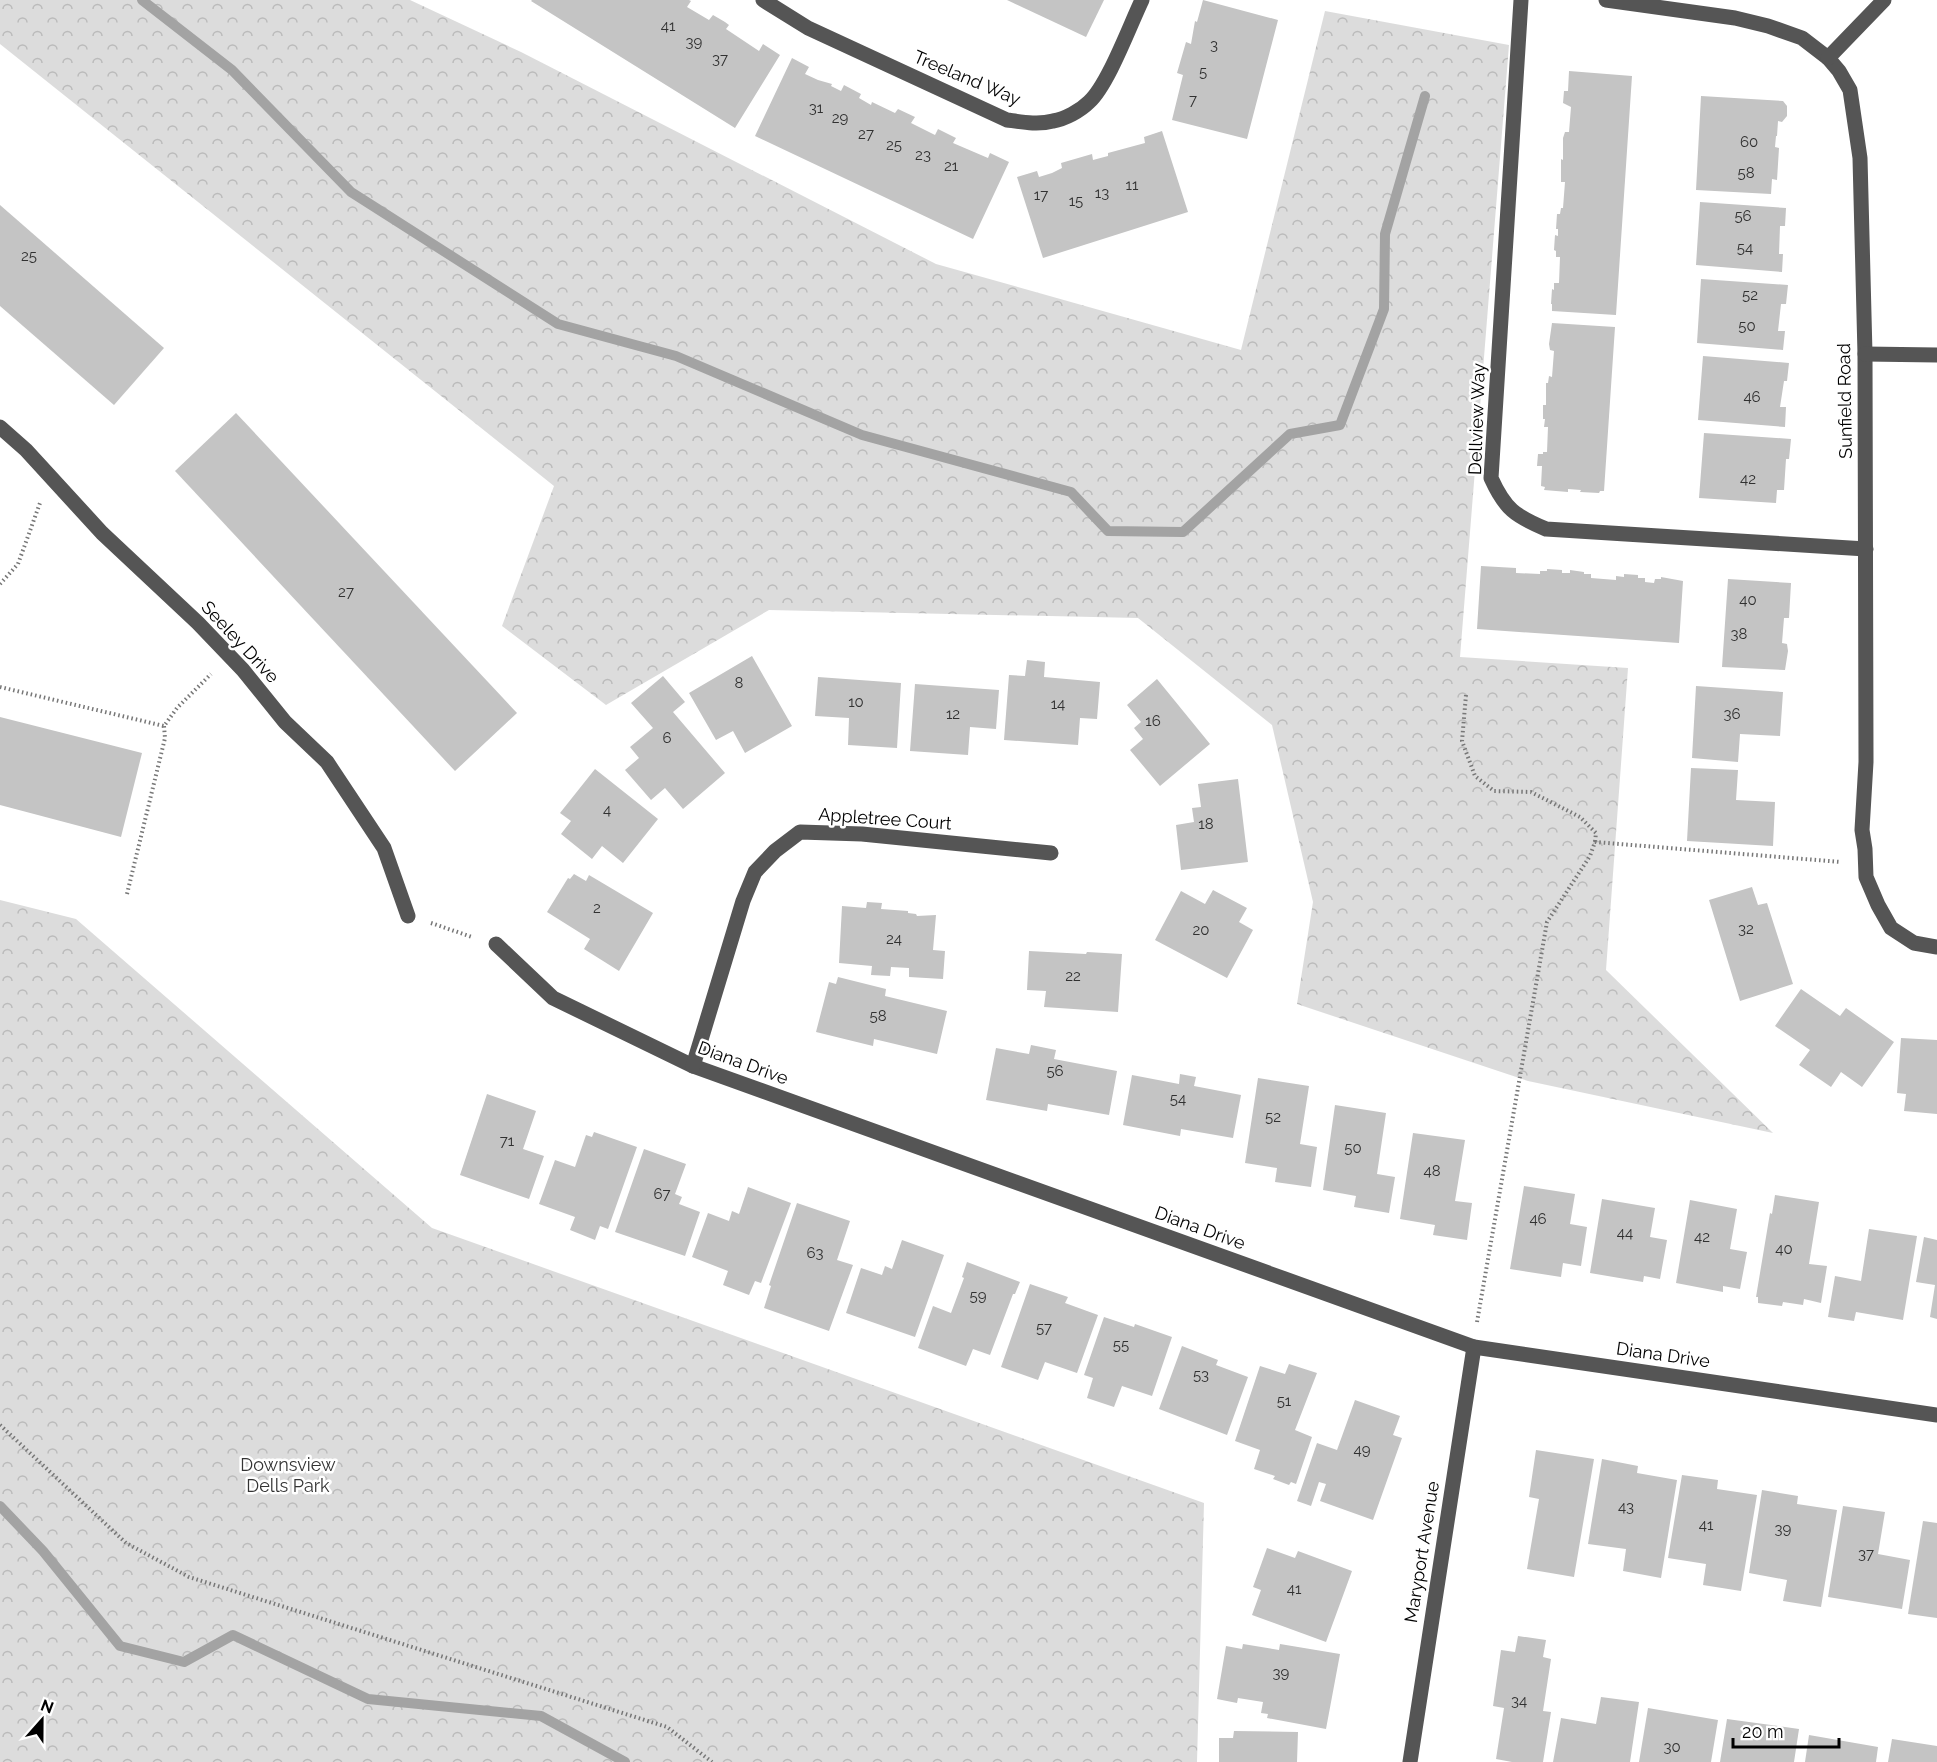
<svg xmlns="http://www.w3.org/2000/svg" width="1937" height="1762" font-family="Raleway,sans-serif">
<defs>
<pattern id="park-crowns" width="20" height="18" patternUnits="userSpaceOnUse" patternTransform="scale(1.5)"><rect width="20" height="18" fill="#dcdcdc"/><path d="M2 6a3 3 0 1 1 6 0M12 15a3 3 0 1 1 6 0" fill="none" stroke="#bbb"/></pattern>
</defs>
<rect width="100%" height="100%" fill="#fff"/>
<!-- park -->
<g fill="url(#park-crowns)">
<path d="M0 0H410L521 52 936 264 1241 350 1325 11 1509 45 1460 657 1628 668 1606 970 1773 1133 1528 1081 1297 1004 1313 902 1272 725 1138 618 769 610 606 705 502 626 554 486 0 44Z"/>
<path d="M0 900 76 919 432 1228 1204 1503 1197 1762H0Z"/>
</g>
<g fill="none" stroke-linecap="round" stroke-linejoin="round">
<!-- stream -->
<g stroke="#a3a3a3" stroke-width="10">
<path d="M142 0 232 70 351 192 558 324 676 356 862 435 1071 492 1108 531 1183 532 1290 434 1340 425 1384 309 1385 234 1425 96"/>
<path d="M0 1506 43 1551 120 1646 184 1662 233 1635 368 1699 541 1716 625 1762"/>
</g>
</g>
<!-- building -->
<g fill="#c4c4c4">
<path d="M532 0H689L691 1 687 7 709 20 713 15 725 22 729 25 726 29 759 51 763 44 780 55 735 128 531 1Z"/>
<path d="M1007 0H1104L1086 37Z"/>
<path d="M1203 0 1278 20 1247 139 1172 120 1183 75 1177 73 1186 42 1191 44 1195 21 1197 22Z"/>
<path d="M792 58 809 67 805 74 818 80 832 84 831 86 841 91 844 85 861 94 859 98 871 105 872 102 895 113 898 109 915 117 911 123 935 135 938 129 956 138 953 143 988 158 990 153 1009 162 973 239 755 136Z"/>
<path d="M1569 71 1632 76 1616 315 1552 311V304H1551L1552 289 1554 290V283H1559L1560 257H1556V251L1554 250 1555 235 1558 236V229H1556L1557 214H1560L1561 208H1563L1565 182H1561V159L1563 160V138L1565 132H1569L1571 107 1563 103 1564 91H1568Z"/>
<path d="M1701 96 1783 101 1787 106V116L1782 122 1778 121 1777 136H1776L1775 147 1779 148 1777 180 1772 179 1771 194 1696 190Z"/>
<path d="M1162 131 1188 212 1043 258 1017 177 1037 171 1039 177 1052 173 1062 168 1061 163 1092 154 1093 160 1108 156V153L1145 143 1144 137Z"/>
<path d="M1700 202 1786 208 1785 226H1780L1779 254H1783L1782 272 1696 265Z"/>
<path d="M0 205 164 348 114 405 0 306Z"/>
<path d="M1701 279 1788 285 1786 304H1781L1778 331H1785L1783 350 1697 343Z"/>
<path d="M1552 323 1615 327 1604 491H1600L1599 493 1580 492 1581 490 1568 489V492L1544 490 1545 487 1541 486 1542 466H1537L1538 454H1543V452H1547L1548 427H1544L1545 419H1543V405H1546V383H1548L1549 376 1552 377 1554 351 1550 350 1549 344Z"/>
<path d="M1703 356 1789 363 1787 381H1784L1780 407H1786L1785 427 1698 420Z"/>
<path d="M236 413 517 713 455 771 175 471Z"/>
<path d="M1704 433 1791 439 1789 459H1786L1784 490H1777L1776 503 1699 498Z"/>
<path d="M1481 566 1516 568V573L1540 574V571H1547V569L1562 570V573H1570V570L1584 572V574H1591V578L1616 580V576L1624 577V574L1638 575V578H1645V582L1654 583 1655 579H1661V577L1683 581 1679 643 1477 629Z"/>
<path d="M1728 579 1791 583 1789 618H1784L1782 643 1787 644 1788 651 1785 670 1722 667Z"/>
<path d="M752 656 792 726 745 753 733 731 716 740 689 693Z"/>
<path d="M1027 660 1045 662 1044 677 1100 682 1097 719 1080 718 1078 745 1004 740 1009 675 1025 676Z"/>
<path d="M663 676 685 702 673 712 725 773 683 809 665 788 651 800 625 770 639 758 630 747 653 728 631 703Z"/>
<path d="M818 677 901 683 897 748 848 745 849 718 815 716Z"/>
<path d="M1157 679 1210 744 1160 786 1130 750 1143 739 1134 728 1141 722 1127 705Z"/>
<path d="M915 684 999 690 996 729 970 727 968 755 910 751Z"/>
<path d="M1696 686 1783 692 1780 736 1740 734 1738 762 1692 758Z"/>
<path d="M0 717 142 753 121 837 0 805Z"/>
<path d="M1691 768 1738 770 1736 800 1775 802 1773 846 1687 841Z"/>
<path d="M595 769 658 819 623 863 602 846 592 859 561 834 571 821 560 813Z"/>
<path d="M1238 779 1248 862 1181 870 1176 825 1194 822 1192 808 1201 807 1198 784Z"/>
<path d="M574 874 586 881 589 875 653 913 619 971 584 949 590 939 547 912 568 878 570 879Z"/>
<path d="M1752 887 1758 905 1767 903 1793 984 1740 1001 1709 900Z"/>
<path d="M1213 890 1247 908 1239 922 1253 930 1227 978 1155 940 1181 891 1205 904Z"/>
<path d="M867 902 882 903 881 909 908 911V913L916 914 917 916 936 915 933 950 945 951 943 979 909 977V968L891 967 890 976 871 975 872 966 839 963 842 906 866 908Z"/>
<path d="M1029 951 1086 954 1087 952 1122 954 1118 1012 1044 1007 1046 991 1027 990Z"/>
<path d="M838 977 886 989 885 996 947 1011 937 1054 874 1039 873 1046 816 1032 829 982 836 984Z"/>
<path d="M1801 989 1840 1016 1846 1008 1894 1042 1862 1087 1841 1072 1831 1087 1799 1065 1810 1050 1775 1026Z"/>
<path d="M1901 1038 1937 1040V1114L1904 1111 1906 1094 1897 1093Z"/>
<path d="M1031 1045 1056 1050 1054 1059 1117 1071 1109 1115 1048 1104 1047 1111 986 1100 996 1048 1029 1054Z"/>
<path d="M1180 1074 1196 1077 1194 1086 1241 1095 1233 1138 1181 1129 1180 1136 1123 1125 1132 1075 1179 1084Z"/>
<path d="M1258 1078 1309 1086 1300 1144 1317 1147 1311 1187 1275 1182 1277 1168 1245 1163Z"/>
<path d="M487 1094 536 1111 523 1149 544 1156 529 1199 460 1175Z"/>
<path d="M1335 1105 1386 1113 1377 1174 1395 1177 1389 1213 1354 1207 1356 1196 1323 1190Z"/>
<path d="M594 1132 637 1147 608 1229 600 1226 595 1240 570 1230 575 1217 539 1204 555 1160 575 1167 586 1135 592 1137Z"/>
<path d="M1413 1133 1465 1140 1455 1201 1472 1203 1467 1240 1433 1235 1435 1225 1400 1219Z"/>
<path d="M644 1149 686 1164 675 1194 682 1197 679 1204 700 1212 685 1256 615 1232Z"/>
<path d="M1524 1186 1575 1194 1570 1224 1587 1227 1581 1266 1563 1263 1561 1277 1510 1269Z"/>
<path d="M748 1187 791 1203 761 1283 755 1281 749 1295 723 1285 728 1271 692 1257 708 1213 729 1221 732 1211 739 1214Z"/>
<path d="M1775 1195 1819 1202 1809 1264 1827 1266 1821 1303 1804 1299 1803 1305 1783 1302 1782 1306 1758 1303V1297H1756L1770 1213 1772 1214Z"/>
<path d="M1602 1199 1655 1208 1650 1237 1667 1240 1660 1279 1644 1276 1643 1282 1590 1273Z"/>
<path d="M1690 1200 1737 1209 1730 1249 1747 1252 1740 1289 1723 1286V1292L1676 1283Z"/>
<path d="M797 1203 850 1221 837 1260 853 1265 829 1331 764 1308 771 1286 769 1285Z"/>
<path d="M1869 1229 1917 1236 1903 1320 1856 1312 1854 1321 1828 1317 1835 1276 1861 1281Z"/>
<path d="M1924 1237 1937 1240V1319L1930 1317 1935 1285 1916 1282Z"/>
<path d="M902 1240 944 1255 915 1337 846 1313 861 1268 882 1275 885 1266 892 1269Z"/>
<path d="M967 1262 1020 1282 1015 1294H1013L990 1355 973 1349 966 1366 918 1348 933 1306 951 1313 964 1278 962 1277Z"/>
<path d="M1030 1284 1068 1297 1065 1303 1098 1315 1077 1373 1045 1362 1038 1380 1001 1367Z"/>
<path d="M1104 1317 1134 1327 1135 1324 1172 1337 1152 1396 1122 1386 1114 1407 1087 1398 1093 1378 1084 1375Z"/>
<path d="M1182 1346 1218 1360 1216 1365 1248 1377 1227 1435 1159 1409Z"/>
<path d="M1289 1364 1317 1373 1295 1430 1312 1437 1296 1484 1291 1482 1289 1485 1273 1479 1275 1476 1254 1469 1260 1450 1235 1441 1260 1366 1285 1374Z"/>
<path d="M1355 1400 1400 1416 1393 1435 1402 1438 1373 1520 1320 1501 1326 1484 1319 1482 1311 1506 1297 1501 1317 1443 1337 1450Z"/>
<path d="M1536 1450 1594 1459 1574 1577 1527 1569 1539 1499 1529 1497Z"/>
<path d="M1602 1459 1638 1466 1637 1473 1677 1480 1661 1578 1623 1571 1626 1549 1588 1544Z"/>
<path d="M1682 1475 1718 1480 1717 1489 1757 1495 1741 1591 1703 1585 1706 1564 1668 1558Z"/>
<path d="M1762 1490 1798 1496 1797 1504 1837 1510 1821 1607 1783 1601 1787 1580 1749 1573Z"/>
<path d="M1843 1506 1885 1512 1878 1554 1910 1560 1902 1609 1828 1597Z"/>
<path d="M1923 1521 1937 1523V1618L1908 1614Z"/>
<path d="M1267 1548 1295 1558 1298 1551 1352 1571 1326 1642 1252 1615 1261 1590 1253 1587Z"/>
<path d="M1518 1636 1546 1640 1543 1657 1551 1659 1543 1711 1551 1712 1543 1762H1512L1496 1759 1504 1708 1493 1706 1501 1650 1515 1652Z"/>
<path d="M1243 1644 1279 1650 1280 1644 1340 1654 1326 1729 1267 1718 1268 1714 1261 1713 1263 1702 1238 1698 1237 1703 1217 1699 1226 1646 1242 1649Z"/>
<path d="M1601 1697 1639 1702 1630 1762H1553L1561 1718 1596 1724Z"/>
<path d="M1648 1708 1718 1720 1711 1762H1639Z"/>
<path d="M1727 1719 1799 1729 1794 1762H1720Z"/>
<path d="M1234 1731 1298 1732 1297 1762H1219V1738H1233Z"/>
<path d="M1809 1735 1878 1747 1876 1762H1805Z"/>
<path d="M1892 1739 1937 1746V1762H1888Z"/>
</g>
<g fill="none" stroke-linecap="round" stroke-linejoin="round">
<!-- path -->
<g stroke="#777" stroke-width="4" stroke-dasharray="1.5 3" stroke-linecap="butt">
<path d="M0 584 18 564 40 503"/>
<path d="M0 687 164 726 177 708 211 674"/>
<path d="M1466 695 1462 741 1475 776 1494 791 1531 792 1580 817 1596 833 1595 842"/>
<path d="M127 894 165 738 164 726"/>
<path d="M431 923 472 937"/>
<path d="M1477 1322 1547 922 1590 856 1595 842 1841 862"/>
<path d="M0 1425 126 1543 189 1577 667 1727 712 1762"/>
</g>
<!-- minor -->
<g stroke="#555" stroke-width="15">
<path d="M763 0 808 28 1007 120C1022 122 1038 125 1053 121 1065 119 1080 111 1089 102 1108 85 1130 25 1142 0"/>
<path d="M1521 0 1491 478C1505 509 1515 516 1546 529L1866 549"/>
<path d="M1606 0 1735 18 1768 26 1802 38 1828 58 1839 71 1850 90 1860 158 1865 354 1866 762 1862 830 1865 849 1866 877 1878 905 1891 928 1914 943 1937 947"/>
<path d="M1828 58 1884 0"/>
<path d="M1865 354 1937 355"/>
<path d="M0 427 26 450 102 533 198 623 243 670 285 722 327 762 384 848 408 916"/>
<path d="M496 944 553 998 693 1066 1474 1347 1937 1415"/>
<path d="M693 1066 743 901 755 872 775 851 800 832 862 834 1051 853"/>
<path d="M1410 1762 1474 1347"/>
</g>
</g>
<g text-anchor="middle" stroke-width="5" stroke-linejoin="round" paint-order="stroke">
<!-- number labels -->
<g font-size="15" fill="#313131">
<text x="668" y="31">41</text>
<text x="694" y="47">39</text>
<text x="1214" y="50">3</text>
<text x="720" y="64">37</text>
<text x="1203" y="77">5</text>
<text x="1193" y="105">7</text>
<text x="816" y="113">31</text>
<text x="840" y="123">29</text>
<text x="866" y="139">27</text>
<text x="1749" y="147">60</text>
<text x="894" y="150">25</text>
<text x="923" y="160">23</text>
<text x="951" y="171">21</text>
<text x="1746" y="178">58</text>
<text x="1132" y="190">11</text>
<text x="1102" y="198">13</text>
<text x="1041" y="200">17</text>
<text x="1076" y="206">15</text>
<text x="1743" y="221">56</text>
<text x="1745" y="253">54</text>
<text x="29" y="261">25</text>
<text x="1750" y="300">52</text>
<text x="1747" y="331">50</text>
<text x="1752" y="402">46</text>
<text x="1748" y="484">42</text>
<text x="346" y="597">27</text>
<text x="1748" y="605">40</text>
<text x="1739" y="639">38</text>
<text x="739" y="688">8</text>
<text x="856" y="707">10</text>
<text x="1058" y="709">14</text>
<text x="953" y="719">12</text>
<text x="1732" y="719">36</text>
<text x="1153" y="726">16</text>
<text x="667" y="743">6</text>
<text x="607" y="815">4</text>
<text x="1206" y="829">18</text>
<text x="597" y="913">2</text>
<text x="1746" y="934">32</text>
<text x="1201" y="935">20</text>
<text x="894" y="944">24</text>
<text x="1073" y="981">22</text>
<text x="878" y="1021">58</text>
<text x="1055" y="1076">56</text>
<text x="1178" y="1104">54</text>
<text x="1273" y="1122">52</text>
<text x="507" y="1146">71</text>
<text x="1353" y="1153">50</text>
<text x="1432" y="1176">48</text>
<text x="662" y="1199">67</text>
<text x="1538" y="1224">46</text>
<text x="1625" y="1238">44</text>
<text x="1702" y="1242">42</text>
<text x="1784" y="1254">40</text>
<text x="815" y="1258">63</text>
<text x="978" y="1301">59</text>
<text x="1044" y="1333">57</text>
<text x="1121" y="1350">55</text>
<text x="1201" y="1380">53</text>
<text x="1284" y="1406">51</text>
<text x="1362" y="1455">49</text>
<text x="1626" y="1512">43</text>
<text x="1706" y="1530">41</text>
<text x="1783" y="1534">39</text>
<text x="1866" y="1559">37</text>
<text x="1294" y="1594">41</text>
<text x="1281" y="1678">39</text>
<text x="1519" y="1706">34</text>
<text x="1672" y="1752">30</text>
</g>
<!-- street labels -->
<g font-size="18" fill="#000" stroke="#fff">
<text transform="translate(967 78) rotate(23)" y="6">Treeland Way</text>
<text transform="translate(1845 401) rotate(-91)" y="6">Sunfield Road</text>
<text transform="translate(1477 419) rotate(-88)" y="6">Dellview Way</text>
<text transform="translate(240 642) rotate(47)" y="6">Seeley Drive</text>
<text transform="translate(885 819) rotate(4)" y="6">Appletree Court</text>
<text transform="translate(743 1063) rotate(20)" y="6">Diana Drive</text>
<text transform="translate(1200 1228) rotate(20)" y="6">Diana Drive</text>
<text transform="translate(1663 1355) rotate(8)" y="6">Diana Drive</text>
<text transform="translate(1422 1552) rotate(-81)" y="6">Maryport Avenue</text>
</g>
<!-- park labels -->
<g font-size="18" fill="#333" stroke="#fff">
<text x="288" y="1471">Downsview<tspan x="288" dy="21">Dells Park</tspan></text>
</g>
</g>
<!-- north arrow -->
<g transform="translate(42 1720) rotate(21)" stroke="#ffffff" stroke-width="4.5" paint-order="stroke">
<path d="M0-4.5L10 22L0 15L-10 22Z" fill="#000000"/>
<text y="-9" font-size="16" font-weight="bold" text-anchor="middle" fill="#000000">N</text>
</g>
<!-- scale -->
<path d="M1733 1738v9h106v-9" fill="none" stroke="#000000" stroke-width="3"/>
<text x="1742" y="1738" font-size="18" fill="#000000" stroke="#ffffff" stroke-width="4.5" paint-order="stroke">20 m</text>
</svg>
